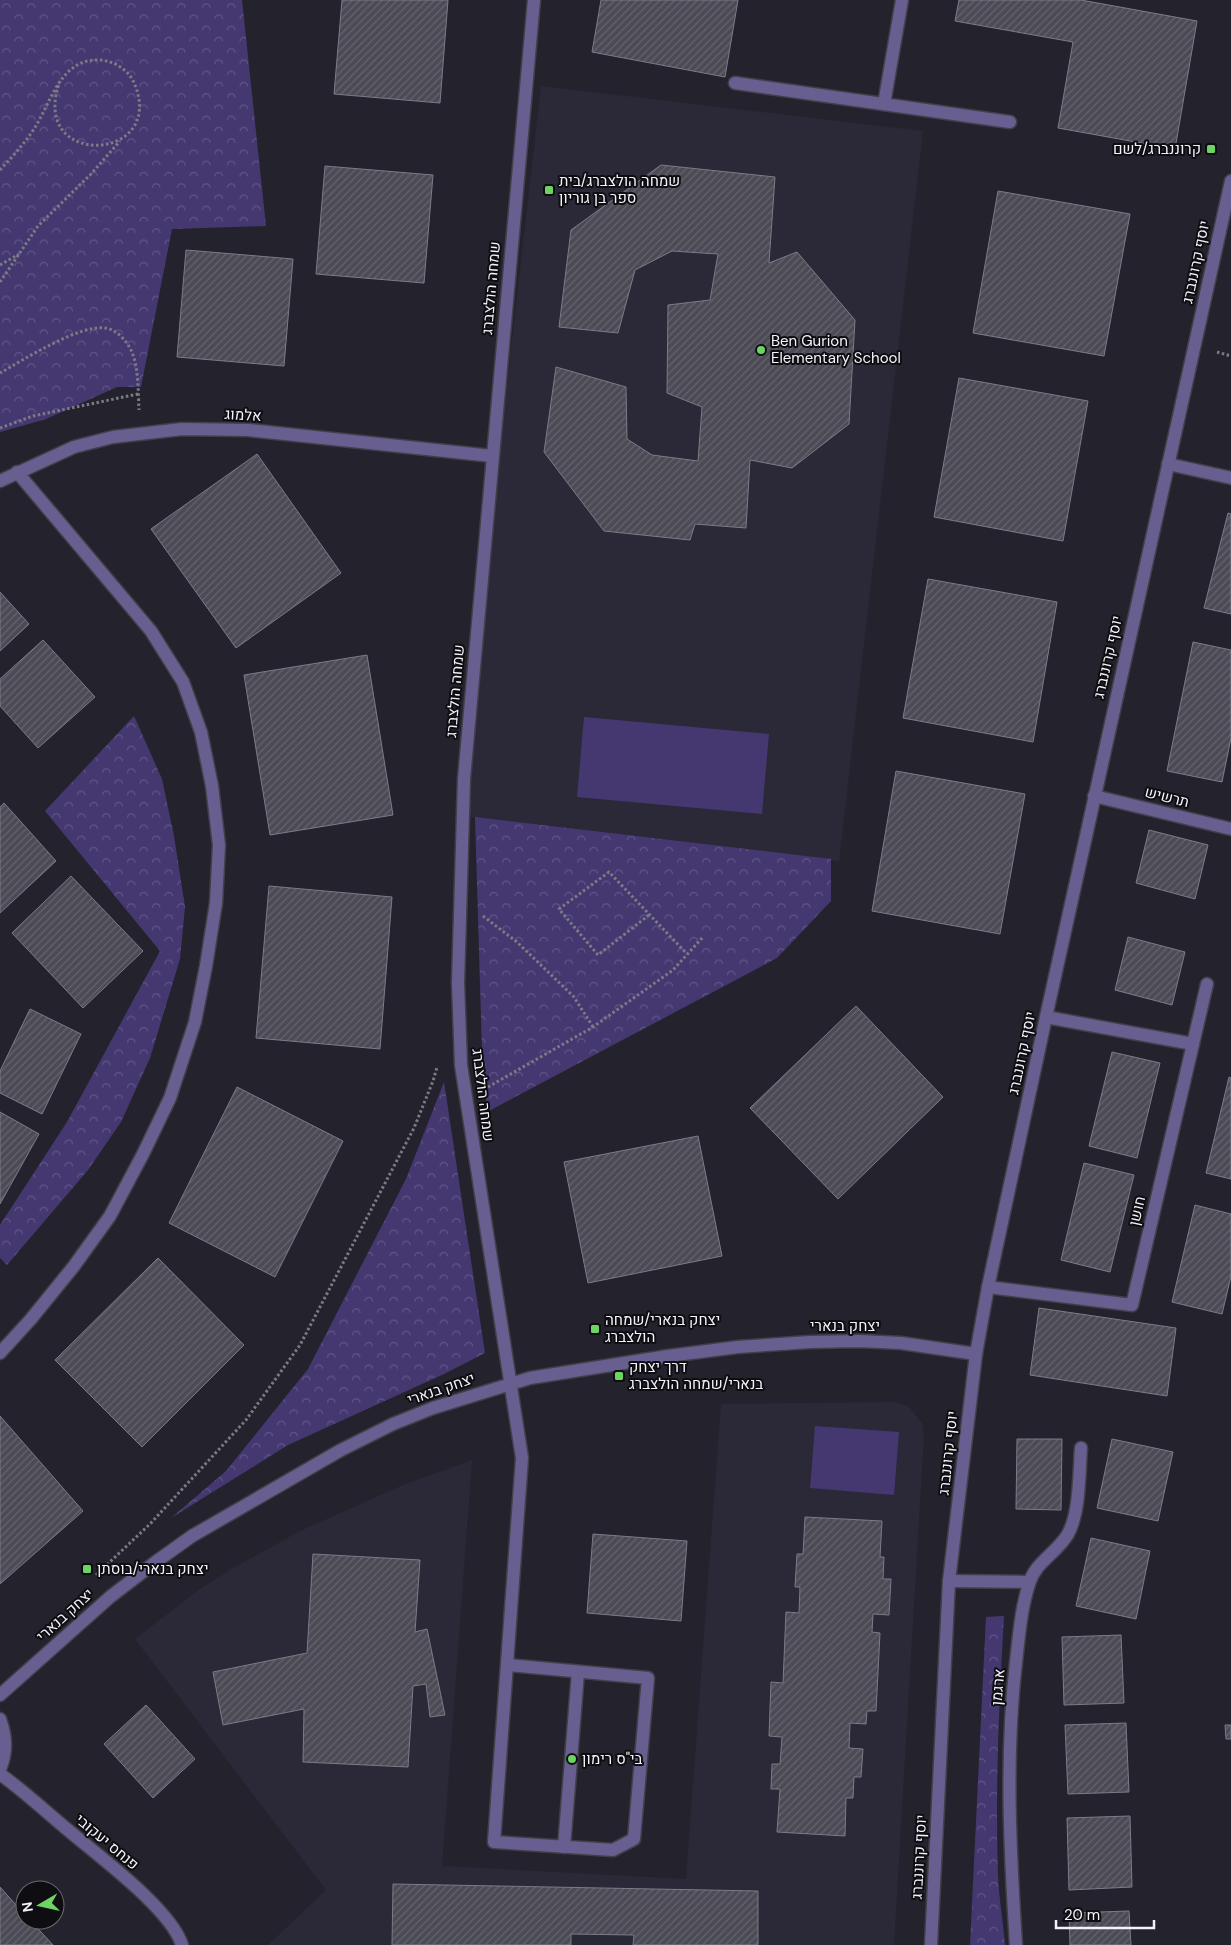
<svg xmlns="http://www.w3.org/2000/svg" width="1231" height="1945" font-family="'DM Sans',Heebo,sans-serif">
<defs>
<pattern id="park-crowns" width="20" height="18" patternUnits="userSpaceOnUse" patternTransform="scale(1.25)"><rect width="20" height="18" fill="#453871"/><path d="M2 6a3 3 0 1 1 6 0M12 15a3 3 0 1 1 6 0" fill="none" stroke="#605586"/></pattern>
<pattern id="building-hatch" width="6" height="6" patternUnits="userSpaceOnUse" patternTransform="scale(1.25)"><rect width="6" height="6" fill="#4b4a55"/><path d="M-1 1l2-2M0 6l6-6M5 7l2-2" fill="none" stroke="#66656e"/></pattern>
</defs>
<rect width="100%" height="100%" fill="#24232d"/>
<!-- built -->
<g fill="#2b2838">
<path d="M541 86 923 131 839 861 458 816Z"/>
<path d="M894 1402 908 1406 922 1423 924 1435 894 1945H268L326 1890 135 1639 200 1589 233 1568 300 1531 403 1485 472 1460 442 1866 686 1879 721 1404Z"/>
</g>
<!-- green -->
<g fill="#453871">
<path d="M584 717 769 734 762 814 577 797Z"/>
<path d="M815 1426 899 1432 894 1495 810 1488Z"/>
</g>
<!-- park -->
<g fill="url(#park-crowns)">
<path d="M0 0H242L266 226 172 229 141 387H117L46 419 0 432Z"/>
<path d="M134 716 162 779 174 836 185 907 180 959 150 1058 121 1122 88 1170 7 1265 0 1258V1225L67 1122 160 951 45 811Z"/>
<path d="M475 817 831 859V901L777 958 487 1112 482 1050Z"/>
<path d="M444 1082 485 1353 444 1374 288 1445 171 1518 226 1471 308 1369 406 1179Z"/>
<path d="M1004 1616C999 1703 995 1789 998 1876 999 1899 1003 1922 1005 1945H970L986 1617Z"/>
</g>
<!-- building -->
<g fill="url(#building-hatch)" stroke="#7d7b88">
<path d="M342 0H448L440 103 334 94Z"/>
<path d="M601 0H738L725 77 592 52Z"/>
<path d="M959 0H1081L1197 21 1175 149 1058 128 1073 42 955 21Z"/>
<path d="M661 165 775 177 769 263 797 252 855 320 849 424 792 468 750 460 746 528 695 524 690 540 604 531 544 452 556 367 626 387 627 439 652 455 698 461 702 407 667 393 668 305 710 300 718 254 672 251 635 270 618 333 559 327 571 230Z"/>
<path d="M325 166 433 175 424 283 316 274Z"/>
<path d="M998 191 1130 214 1104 356 973 333Z"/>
<path d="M186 250 293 259 284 366 177 357Z"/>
<path d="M959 378 1088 401 1063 541 934 517Z"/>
<path d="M257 454 341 573 236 648 151 529Z"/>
<path d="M1228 513 1231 514V614L1204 608Z"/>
<path d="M928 579 1057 602 1033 742 903 718Z"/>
<path d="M0 592 29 624 0 651Z"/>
<path d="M43 640 95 697 38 748 0 706V679Z"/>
<path d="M1193 642 1231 650V738L1222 782 1167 771Z"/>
<path d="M367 655 393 815 270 835 244 675Z"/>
<path d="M896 771 1025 794 1000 934 872 911Z"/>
<path d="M4 803 56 861 0 913V807Z"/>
<path d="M1149 830 1208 845 1195 899 1136 883Z"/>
<path d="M71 876 143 951 83 1008 12 933Z"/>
<path d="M269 886 392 897 380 1049 256 1038Z"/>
<path d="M1128 937 1185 952 1172 1005 1115 990Z"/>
<path d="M856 1006 943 1097 838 1199 750 1108Z"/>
<path d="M30 1009 81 1034 42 1114 0 1093V1071Z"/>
<path d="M1112 1052 1160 1063 1137 1158 1089 1146Z"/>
<path d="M1229 1077 1231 1078V1179L1206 1173Z"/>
<path d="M237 1087 343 1141 275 1277 169 1223Z"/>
<path d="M0 1112 39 1134 0 1204Z"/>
<path d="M698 1136 722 1256 588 1283 564 1162Z"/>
<path d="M1084 1163 1134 1175 1110 1272 1061 1260Z"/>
<path d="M1195 1205 1231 1214V1276L1222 1314 1172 1302Z"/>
<path d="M158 1258 244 1345 142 1447 55 1360Z"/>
<path d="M1039 1308 1176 1328 1167 1396 1030 1375Z"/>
<path d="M0 1416 83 1511 0 1584Z"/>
<path d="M1017 1439H1062L1061 1510 1016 1509Z"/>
<path d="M1112 1439 1173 1452 1158 1521 1097 1508Z"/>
<path d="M805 1517 882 1521 880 1557H884L883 1579H891L889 1615 873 1614 872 1632 880 1633 876 1711H867L866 1724 850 1723 849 1748 863 1749 861 1777H854L853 1798H846L845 1836 777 1832 780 1789H771L772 1764H780L782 1737 769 1736 771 1682 783 1683 786 1612 799 1613 800 1587H795L797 1554H803Z"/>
<path d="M593 1534 687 1541 681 1621 587 1613Z"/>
<path d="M1091 1538 1150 1551 1136 1619 1076 1606Z"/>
<path d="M313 1554 420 1560 415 1632 427 1629 445 1715 430 1717 426 1684 413 1686 408 1767 303 1762 304 1709 223 1725 213 1672 307 1653Z"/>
<path d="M1121 1635 1124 1703 1064 1705 1062 1637Z"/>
<path d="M146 1705 195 1759 153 1798 104 1744Z"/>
<path d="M1126 1723 1129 1792 1068 1794 1065 1725Z"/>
<path d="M1225 1725H1231V1739H1226Z"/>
<path d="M1130 1816 1132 1887 1069 1890 1067 1818Z"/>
<path d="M393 1884 758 1891V1945H633L634 1935 571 1934V1945H392Z"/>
<path d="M0 1887 25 1915V1920H30L53 1945H0Z"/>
<path d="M1129 1911 1131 1945H1070L1069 1913Z"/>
</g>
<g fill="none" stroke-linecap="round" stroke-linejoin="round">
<!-- minor casing -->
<g stroke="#41404a" stroke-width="15">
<g id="minor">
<path d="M735 83 1010 122"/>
<path d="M884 104 902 0"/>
<path d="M1168 464 1231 478"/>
<path d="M0 481 74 447 113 437 182 429 248 430 492 456"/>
<path d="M1094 796 1231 829"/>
<path d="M1046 1017 1193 1044"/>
<path d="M988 1287 1132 1305 1207 984"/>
<path d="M0 1353 31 1319 74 1266 110 1216 143 1154 170 1098 195 1022 206 966 216 903 219 845 212 786 201 732 183 682 151 631 17 472"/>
<path d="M949 1581 1029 1582"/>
<path d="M507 1665 648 1678 634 1839 613 1850 494 1842 522 1458 461 1065 458 983 464 779 534 0"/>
<path d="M0 1695 110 1597 157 1561 192 1536 341 1450 393 1424 433 1408 530 1378 668 1356 738 1347 810 1342 859 1341 901 1343 976 1354"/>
<path d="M0 1719C6 1735 7 1753 0 1769"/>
<path d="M0 1774C24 1791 45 1811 68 1830 97 1855 171 1909 182 1945"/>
<path d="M564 1847 578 1672"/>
<path d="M931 1945 949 1581 976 1354 988 1287 1046 1017 1231 181"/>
<path d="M1016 1945C1010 1851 1005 1756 1016 1662 1019 1636 1021 1609 1029 1584 1035 1562 1057 1553 1068 1534 1080 1512 1079 1474 1081 1448"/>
</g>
</g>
<!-- path -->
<g stroke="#7c7b84" stroke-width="3" stroke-dasharray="2.5 2.5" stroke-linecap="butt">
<path d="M0 170C12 157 24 144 34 129 51 103 60 58 100 60 115 61 130 71 135 85 166 163 27 169 60 81"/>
<path d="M0 265 19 254"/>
<path d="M0 282 38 226 91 174 120 141"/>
<path d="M1217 352 1231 356"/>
<path d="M0 373C23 360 80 324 105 328 116 329 126 340 131 350 139 367 138 392 139 410"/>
<path d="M0 428 33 416 138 394"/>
<path d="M649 915 598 955 559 909 609 872 687 954"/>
<path d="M483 916 517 942 574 997 593 1027"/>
<path d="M488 1087 593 1027 673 970 703 937"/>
<path d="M96 1575 150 1524 246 1420 300 1345 414 1128 433 1081 437 1067"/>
</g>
<!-- minor -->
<use href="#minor" stroke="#685f90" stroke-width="12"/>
</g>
<!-- markers -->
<g fill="#6dd362" stroke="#0e0d11" stroke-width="2">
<rect x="1206" y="144" width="10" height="10" rx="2.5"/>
<rect x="544" y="185" width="10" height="10" rx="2.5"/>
<circle cx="761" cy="350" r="5"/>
<rect x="590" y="1324" width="10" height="10" rx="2.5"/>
<rect x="614" y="1371" width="10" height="10" rx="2.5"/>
<rect x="82" y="1564" width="10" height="10" rx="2.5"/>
<circle cx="572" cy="1759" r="5"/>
</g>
<g text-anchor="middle" stroke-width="4" stroke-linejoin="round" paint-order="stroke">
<!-- poi labels -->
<g font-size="15" fill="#f4f3fa" stroke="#0e0d11" text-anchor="start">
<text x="1201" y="154" text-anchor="end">קרוננברג/לשם</text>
<text x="559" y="186">שמחה הולצברג/בית<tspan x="559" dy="17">ספר בן גוריון</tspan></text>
<text x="771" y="346">Ben Gurion<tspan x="771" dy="17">Elementary School</tspan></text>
<text x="605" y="1325">יצחק בנארי/שמחה<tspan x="605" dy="17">הולצברג</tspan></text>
<text x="629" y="1372">דרך יצחק<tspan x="629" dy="17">בנארי/שמחה הולצברג</tspan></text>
<text x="97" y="1574">יצחק בנארי/בוסתן</text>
<text x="582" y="1764">בי"ס רימון</text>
</g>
<!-- street labels -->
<g font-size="15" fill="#f4f3fa" stroke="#0e0d11">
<text transform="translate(1196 262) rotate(-78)" y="5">יוסף קרוננברג</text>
<text transform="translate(491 288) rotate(-85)" y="5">שמחה הולצברג</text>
<text transform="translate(243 415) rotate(3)" y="5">אלמוג</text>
<text transform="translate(1108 657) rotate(-77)" y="5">יוסף קרוננברג</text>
<text transform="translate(455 691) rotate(-85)" y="5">שמחה הולצברג</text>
<text transform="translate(1167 797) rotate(14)" y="5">תרשיש</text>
<text transform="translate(1022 1053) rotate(-78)" y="5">יוסף קרוננברג</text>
<text transform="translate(483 1095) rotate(83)" y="5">שמחה הולצברג</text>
<text transform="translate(1137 1211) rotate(-77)" y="5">חושן</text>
<text x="845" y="1331">יצחק בנארי</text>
<text transform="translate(441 1389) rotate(-19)" y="5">יצחק בנארי</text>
<text transform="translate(948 1453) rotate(-84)" y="5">יוסף קרוננברג</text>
<text transform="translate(65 1615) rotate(-42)" y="5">יצחק בנארי</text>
<text transform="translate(998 1687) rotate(-85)" y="5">ארגמן</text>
<text transform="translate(107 1842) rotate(40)" y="5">פנחס יעקובי</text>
<text transform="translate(919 1857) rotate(-87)" y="5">יוסף קרוננברג</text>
</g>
</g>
<!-- north arrow -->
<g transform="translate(40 1905) rotate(261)"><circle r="24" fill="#0e0d11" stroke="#6a696e"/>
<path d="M0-4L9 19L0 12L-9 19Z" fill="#6dd362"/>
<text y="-8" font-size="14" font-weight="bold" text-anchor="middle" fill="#f4f3fa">N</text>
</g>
<!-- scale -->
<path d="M1056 1920v8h98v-8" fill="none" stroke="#f4f3fa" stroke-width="2.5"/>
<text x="1064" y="1920" font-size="15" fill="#f4f3fa" stroke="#0e0d11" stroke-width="4" paint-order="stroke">20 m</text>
</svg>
